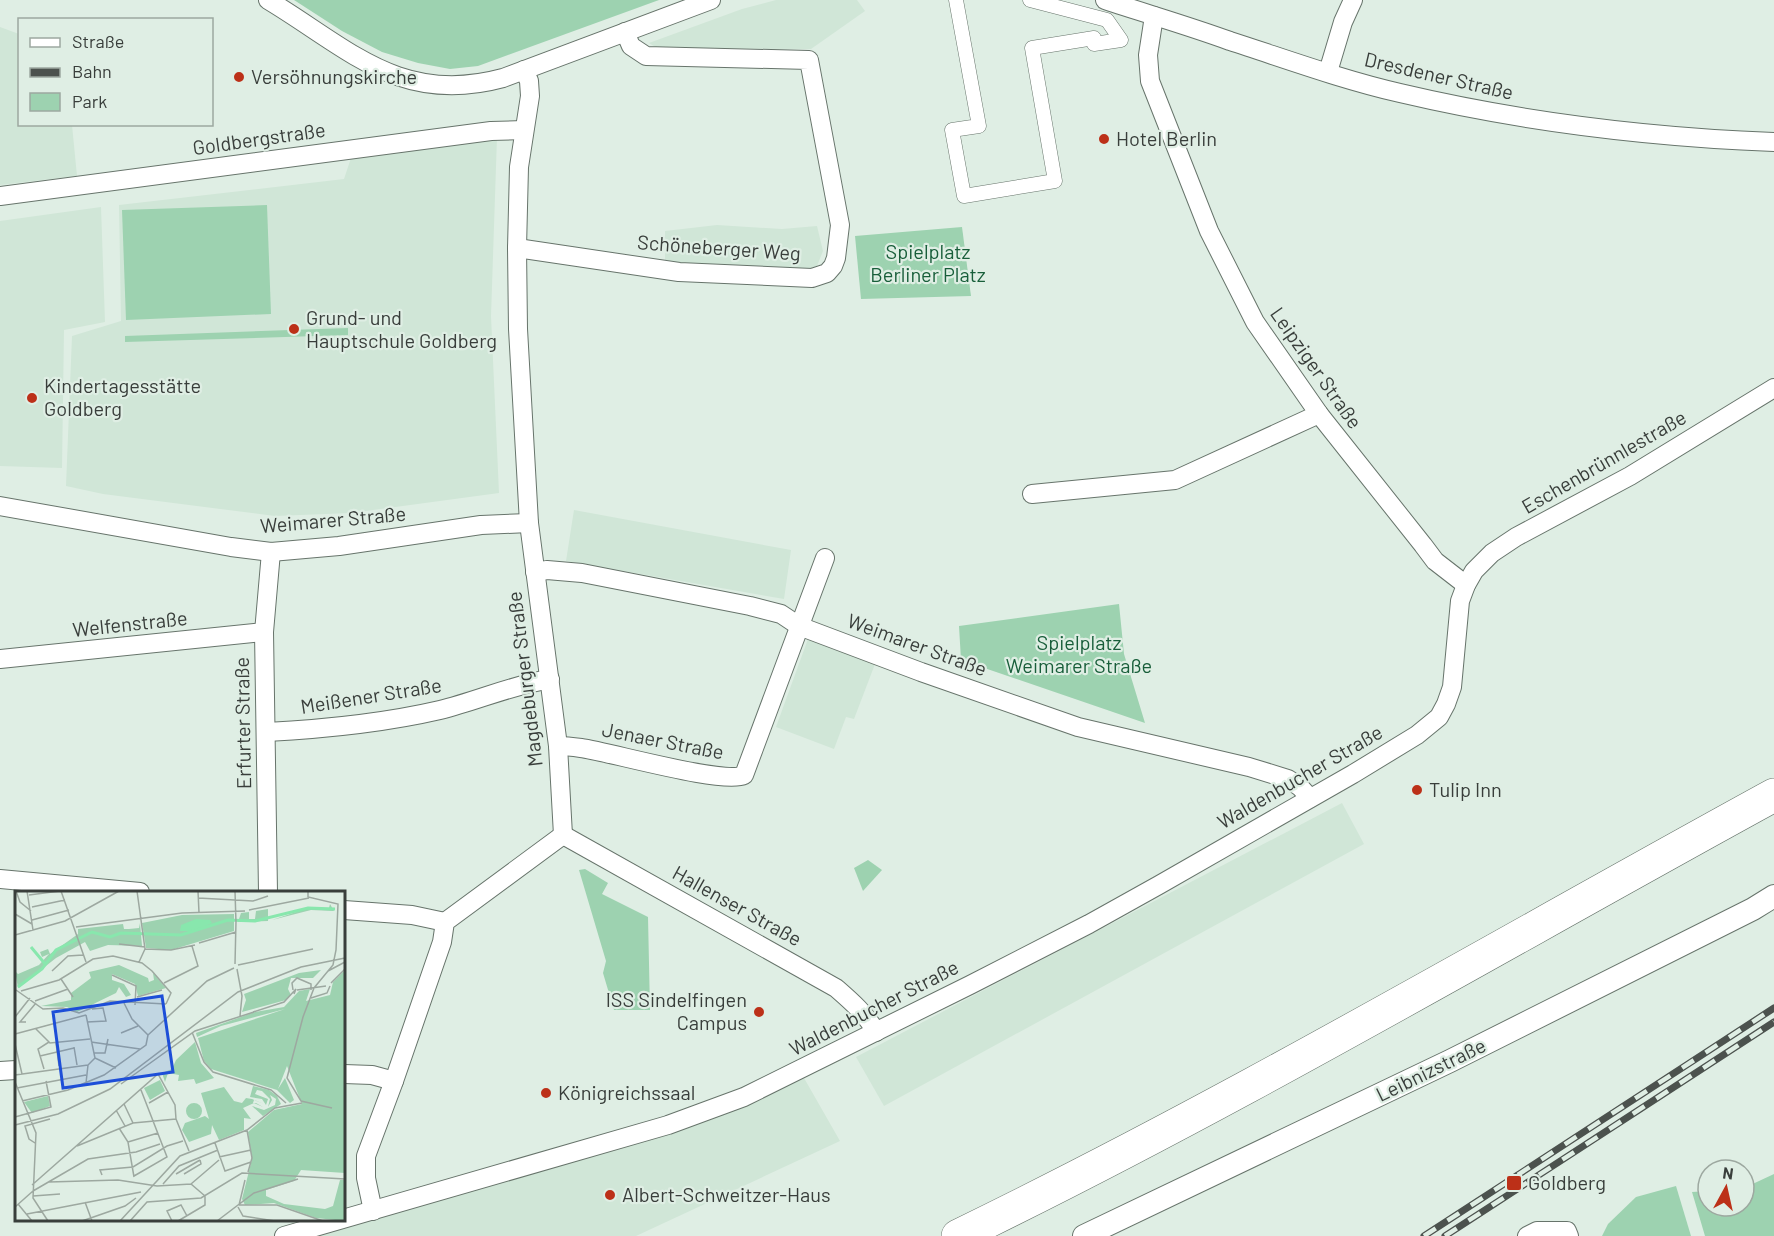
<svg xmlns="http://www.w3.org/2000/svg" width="1774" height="1236" font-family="Barlow,sans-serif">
<rect width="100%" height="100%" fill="#dfeee4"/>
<!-- built -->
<g fill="#d0e6d7">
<path d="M776 0H857L865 11 811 49 657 48 649 43 742 9Z"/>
<path d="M0 27 19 34 20 124 72 125 77 176 0 185Z"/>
<path d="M497 137 491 316 499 493 351 513 275 516 103 494 66 486 72 336 121 321 119 205 344 179 351 158Z"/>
<path d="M101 207 105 322 64 330 62 468 0 466V221Z"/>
<path d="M717 225 782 229 817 226 823 251 817 266 799 272 665 265V231Z"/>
<path d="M574 510 791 550 784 599 566 561Z"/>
<path d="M808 639 875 664 854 719 846 717 834 749 776 727Z"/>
<path d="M1342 803 1364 844 884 1106 856 1057Z"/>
<path d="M804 1078 840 1141 636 1236H310L710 1118Z"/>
</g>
<!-- green -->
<g fill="#9dd2b0">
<path d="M294 0H659L478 66 450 69 418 63 382 52 342 31Z"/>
<path d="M267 205 271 314 126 320 122 210Z"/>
<path d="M962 227 971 296 861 299 855 236Z"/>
<path d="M348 328V335L125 342V336Z"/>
<path d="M1119 604 1124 654 1145 723 961 660 959 626Z"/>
<path d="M868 860 882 870 863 891 854 868Z"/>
<path d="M585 869 608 883 602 894 648 917 650 1010H614L603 973 606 961 579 870Z"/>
<path d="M1774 1174V1236H1705L1692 1192 1708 1191V1206H1744V1188Z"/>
<path d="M1676 1186 1691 1236H1602L1608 1224 1636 1197Z"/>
</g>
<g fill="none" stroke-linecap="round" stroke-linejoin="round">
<!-- pedestrian casing -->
<g stroke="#67746b" stroke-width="15">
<path id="pedestrian" d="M956 0 979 126 952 130 964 196 1055 181 1032 48 1094 38V44L1121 40 1107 20 1030 0"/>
</g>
<!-- minor casing -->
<g stroke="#67746b" stroke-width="20">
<g id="minor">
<path d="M268 0C348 48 400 106 503 78L711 0"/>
<path d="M1105 0C1147 14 1189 26 1230 41 1286 59 1343 80 1400 93 1523 122 1648 137 1774 142"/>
<path d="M1154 16 1148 55 1150 81 1209 231 1255 322 1319 414 1423 545 1435 561 1466 585"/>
<path d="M524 70 529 81 530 96 519 167 517 248 518 329 529 523 558 746 563 835"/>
<path d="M1328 72 1343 22 1353 0"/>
<path d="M0 196 491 131 524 130"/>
<path d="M517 248 679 272 812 278 827 273 833 266 836 258 840 225 809 60 646 56 631 46 625 32"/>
<path d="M1032 494 1175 480 1319 414"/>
<path d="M0 506 231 547 271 552 339 546 481 525 529 523"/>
<path d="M535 572 547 570 582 573 750 606 781 614 799 626 921 672 1078 727 1249 767 1288 779 1300 787 1310 798"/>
<path d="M0 659 264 632"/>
<path d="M267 732C324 729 384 723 440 710 477 701 512 685 550 679"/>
<path d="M558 746C566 746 574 747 581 748 610 752 724 785 744 775L825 558"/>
<path d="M563 835 836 988C852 1002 866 1014 876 1032"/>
<path d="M0 879 140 892"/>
<path d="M268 892 264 632 271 552"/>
<path d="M344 910 412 915 445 922"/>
<path d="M0 1071 16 1070"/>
<path d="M344 1074 372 1075 394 1081"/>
<path d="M373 1211 366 1178V1156L394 1081 442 942 445 922 563 835"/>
<path d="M284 1236 668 1125 744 1097 970 985 1089 924 1159 885 1353 774 1417 735 1439 717 1446 704 1452 687 1460 601 1466 585 1474 571 1492 553 1516 537 1630 476 1774 388"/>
<path d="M1527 1236 1537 1231H1567L1569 1236"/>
</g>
</g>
<!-- tertiary casing -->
<g stroke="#67746b" stroke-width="24">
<path id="tertiary" d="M1084 1236 1450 1061 1753 909 1774 896"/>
</g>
<!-- motorway casing -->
<g stroke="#67746b" stroke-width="34">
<path id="motorway" d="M958 1236C1236 1101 1503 943 1774 795"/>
</g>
<!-- pedestrian -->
<use href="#pedestrian" stroke="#fff" stroke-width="14"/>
<!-- minor -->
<use href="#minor" stroke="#fff" stroke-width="18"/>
<!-- tertiary -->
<use href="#tertiary" stroke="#fff" stroke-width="22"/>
<!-- motorway -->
<use href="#motorway" stroke="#fff" stroke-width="33"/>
<!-- rail casing -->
<g stroke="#4c524e" stroke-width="7">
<g id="rail">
<path d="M1424 1236 1774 1008"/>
<path d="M1445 1236 1774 1022"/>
</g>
</g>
<!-- rail -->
<use href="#rail" stroke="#dfeee4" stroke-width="4.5" stroke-dasharray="14" stroke-linecap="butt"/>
</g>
<!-- markers -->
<g fill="#bc3018" stroke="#dfeee4" stroke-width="2">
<circle cx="239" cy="77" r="6"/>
<circle cx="1104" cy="139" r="6"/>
<circle cx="294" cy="329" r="6"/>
<circle cx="32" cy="398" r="6"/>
<circle cx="1417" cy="790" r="6"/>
<circle cx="759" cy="1012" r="6"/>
<circle cx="546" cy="1093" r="6"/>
<rect x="1506" y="1175" width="16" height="16" rx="3"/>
<circle cx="610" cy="1195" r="6"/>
</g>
<g text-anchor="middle" stroke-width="4.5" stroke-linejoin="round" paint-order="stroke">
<!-- street labels -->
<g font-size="20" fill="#393e3b" stroke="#dfeee4">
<text transform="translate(1439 76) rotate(13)" y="7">Dresdener Straße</text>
<text transform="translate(259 139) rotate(-8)" y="7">Goldbergstraße</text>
<text transform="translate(719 248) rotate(4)" y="7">Schöneberger Weg</text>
<text transform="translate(1316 368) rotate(55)" y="7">Leipziger Straße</text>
<text transform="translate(1604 462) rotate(-30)" y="7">Eschenbrünnlestraße</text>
<text transform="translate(333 520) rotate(-5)" y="7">Weimarer Straße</text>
<text transform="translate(130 624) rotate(-6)" y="7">Welfenstraße</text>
<text transform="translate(917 645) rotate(20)" y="7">Weimarer Straße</text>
<text transform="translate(525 679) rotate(-97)" y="7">Magdeburger Straße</text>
<text transform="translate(371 696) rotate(-9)" y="7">Meißener Straße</text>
<text transform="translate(243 723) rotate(-91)" y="7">Erfurter Straße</text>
<text transform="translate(663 741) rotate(11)" y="7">Jenaer Straße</text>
<text transform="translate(1300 777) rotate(-30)" y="7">Waldenbucher Straße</text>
<text transform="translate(737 906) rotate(29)" y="7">Hallenser Straße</text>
<text transform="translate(874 1008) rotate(-27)" y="7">Waldenbucher Straße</text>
<text transform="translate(1431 1070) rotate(-26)" y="7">Leibnizstraße</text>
</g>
<!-- poi labels -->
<g font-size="20" fill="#393e3b" stroke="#dfeee4" text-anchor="start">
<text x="251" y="84">Versöhnungskirche</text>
<text x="1116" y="146">Hotel Berlin</text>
<text x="306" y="325">Grund- und<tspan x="306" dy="23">Hauptschule Goldberg</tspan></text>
<text x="44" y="393">Kindertagesstätte<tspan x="44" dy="23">Goldberg</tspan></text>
<text x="1429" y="797">Tulip Inn</text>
<text x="747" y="1007" text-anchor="end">ISS Sindelfingen<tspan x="747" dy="23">Campus</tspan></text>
<text x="558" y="1100">Königreichssaal</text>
<text x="1528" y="1190">Goldberg</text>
<text x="622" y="1202">Albert-Schweitzer-Haus</text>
</g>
<!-- park labels -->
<g font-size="20" fill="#185e3a" stroke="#dfeee4">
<text x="928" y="259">Spielplatz<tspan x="928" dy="23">Berliner Platz</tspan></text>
<text x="1079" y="650">Spielplatz<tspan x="1079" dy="23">Weimarer Straße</tspan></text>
</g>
</g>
<!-- overview -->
<g transform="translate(15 891)">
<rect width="330" height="330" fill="#dfeee4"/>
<path d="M315 13 319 20 296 19 257 29 293 17H314ZM253 18V30L223 31 226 22 234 21V28H240L241 20ZM219 23V40L156 59 131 57 127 32 167 24ZM125 32 127 55 93 54 75 60 70 51 41 67 3 97 0 80 3 83 24 74 34 63 27 66 25 61 33 58 35 63 63 43V38L108 33 109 38H114L124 37ZM104 74 133 87 134 91 139 89 138 82 151 97 123 105 120 93 97 83V89L109 93 116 104 111 106 104 96 101 102 62 121 52 116 26 115 56 109V102L76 87 74 81ZM306 79 298 87H276L273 98 276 104 271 109 227 121 231 109 229 103 284 82ZM330 79V282L286 279 279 290 251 299V305L269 313 310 318 318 315 325 289H330V330L301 327 259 312 230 314 227 308 237 268 233 241 259 219 287 213 272 175 263 198 270 187 279 209 275 212 262 199 196 178 189 170 183 147 270 118 206 135 182 146 181 142 240 121 269 116 284 100 295 98 291 110 315 104 318 91ZM180 151 186 172 199 187 181 193 179 188 163 190 164 184 153 182 150 191 147 182 157 178 161 169ZM145 189 150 200 135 209 129 197ZM238 195 254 199 262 205 266 213 248 225 237 215 249 219 260 214 261 208 255 204 257 209 253 216 255 208 247 200 242 199 240 203 253 208 251 214 247 208 235 206ZM209 196 219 210 227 212 231 207 237 208 249 213 239 209 238 212H241L248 216 239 212 228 217 236 228 229 227V239L204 249 197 234 196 243 174 251 167 239 170 232 190 225 194 228 186 202ZM33 205 35 215 17 222 9 211ZM171 220a8 8 0 1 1 16 0a8 8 0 1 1-16 0Z" fill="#9dd2b0"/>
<path d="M181 28 195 29 197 32 179 40H165L166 34Z" fill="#88e7ad"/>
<path fill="none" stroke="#88e7ad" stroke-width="3" d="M16 56 31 74M3 96 27 78 41 59 77 41 95 46 106 42 166 44 213 29 240 30 293 17 320 18"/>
<path fill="none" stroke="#9da8a0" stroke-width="1.5" d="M1 0 5 11 16 20M12 0 18 39M46 0 71 71M122 0 130 58 124 71M183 0 184 22M220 0 221 32M293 0V6L323 13 321 59 318 74 299 97 288 126 272 187 286 210 317 217M14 4 45 0M183 7 238 10 253 5M17 16 50 9M234 19 294 7M0 23 17 33M17 29 54 19M61 36 167 22 230 20M0 44 50 30 104 0M184 52 221 41M104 53 130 56M130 58 156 59 180 54M220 73 221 30M223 74 298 58M222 78 227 105 225 125M37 80 53 65 68 64M313 80 330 71M97 84 121 95 120 114M46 88 58 106M149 92 183 75 177 55M316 92 330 78M1 99 28 118 48 117 64 122 95 110 151 113M278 99 277 92 282 87 296 93V99M282 99 311 95M6 100 44 89 78 68 98 65 127 72 137 80 156 102 151 113M122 106 147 99M296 107 312 102 315 95M20 110 53 98M109 112 117 128 133 144M238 121 269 111 281 98 279 103M71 124 80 167M0 126 15 107M11 131H5L21 112M72 131 91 130 88 117 77 118M21 138 35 152 75 148M177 141 189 171 198 181 256 199 271 212M106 142 123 135M0 143 71 124M133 144 192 90 219 77M76 151 125 158M41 152 44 175M0 153 7 183M59 156 62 174M79 162H90L93 148M25 165 59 157M80 167 101 177M29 178 23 158 34 151M0 184 73 174M0 191 21 242 18 307 33 330M71 192 73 174 80 167M106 193 180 140 239 121M2 197 71 184M7 210 53 199 89 184 131 154 133 144M134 212 153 201M109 213 118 232M101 219 110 235M0 226 36 216 31 190M161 228 174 260M0 234 43 223 95 198 223 101 286 76 330 67M104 237 113 251 119 286M232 239 237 267 233 281M113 251 143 242M20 252 14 248 10 235 35 228M200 252 210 280 236 271M62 255 118 232 161 228M204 266 236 259M161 283 185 269M169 283 186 273 185 269M87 284 85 279 118 276 152 255 168 250M119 285 152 266 126 199M34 291 103 289 142 295 176 293 190 305V314L163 330M148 293 164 275 203 259M176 293 204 269M17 294 143 183 160 214 161 228M18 300 73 268 121 261 145 253M18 305 45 303M70 311 77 330M3 313 17 330M224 314H262L308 330M224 314 230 289M0 316 18 300M223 316 228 325 260 330M12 323 126 301M67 330 110 315 121 307M105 330 165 265 232 239 260 217 287 212M115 330 132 311 186 307 227 282 330 288M157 330 152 320 166 314 172 325M202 330 239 302 283 288"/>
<path fill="#1d4ed8" fill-opacity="0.15" stroke="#1d4ed8" stroke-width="3" d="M147 105 158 181 48 197 38 121Z"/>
<rect width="330" height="330" fill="none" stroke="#393e3b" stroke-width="3"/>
</g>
<!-- legend -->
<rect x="18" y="18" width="195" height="108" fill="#dfeee4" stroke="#9da8a0" stroke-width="1.5"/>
<rect x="30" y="38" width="30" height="9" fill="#ffffff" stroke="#9da8a0" stroke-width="1.5"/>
<text x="72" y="48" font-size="18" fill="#393e3b">Straße</text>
<rect x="30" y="68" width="30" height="9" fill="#4c524e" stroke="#9da8a0" stroke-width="1.5"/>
<text x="72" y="78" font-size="18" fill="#393e3b">Bahn</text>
<rect x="30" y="93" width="30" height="18" fill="#9dd2b0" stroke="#9da8a0" stroke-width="1.5"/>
<text x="72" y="108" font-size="18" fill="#393e3b">Park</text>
<!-- north arrow -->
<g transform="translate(1726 1188) rotate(8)"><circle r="28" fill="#dfeee4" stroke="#9da8a0" stroke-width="1.5"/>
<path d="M0-4.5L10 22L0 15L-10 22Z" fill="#bc3018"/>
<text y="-9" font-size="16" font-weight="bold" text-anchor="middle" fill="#393e3b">N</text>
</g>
</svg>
